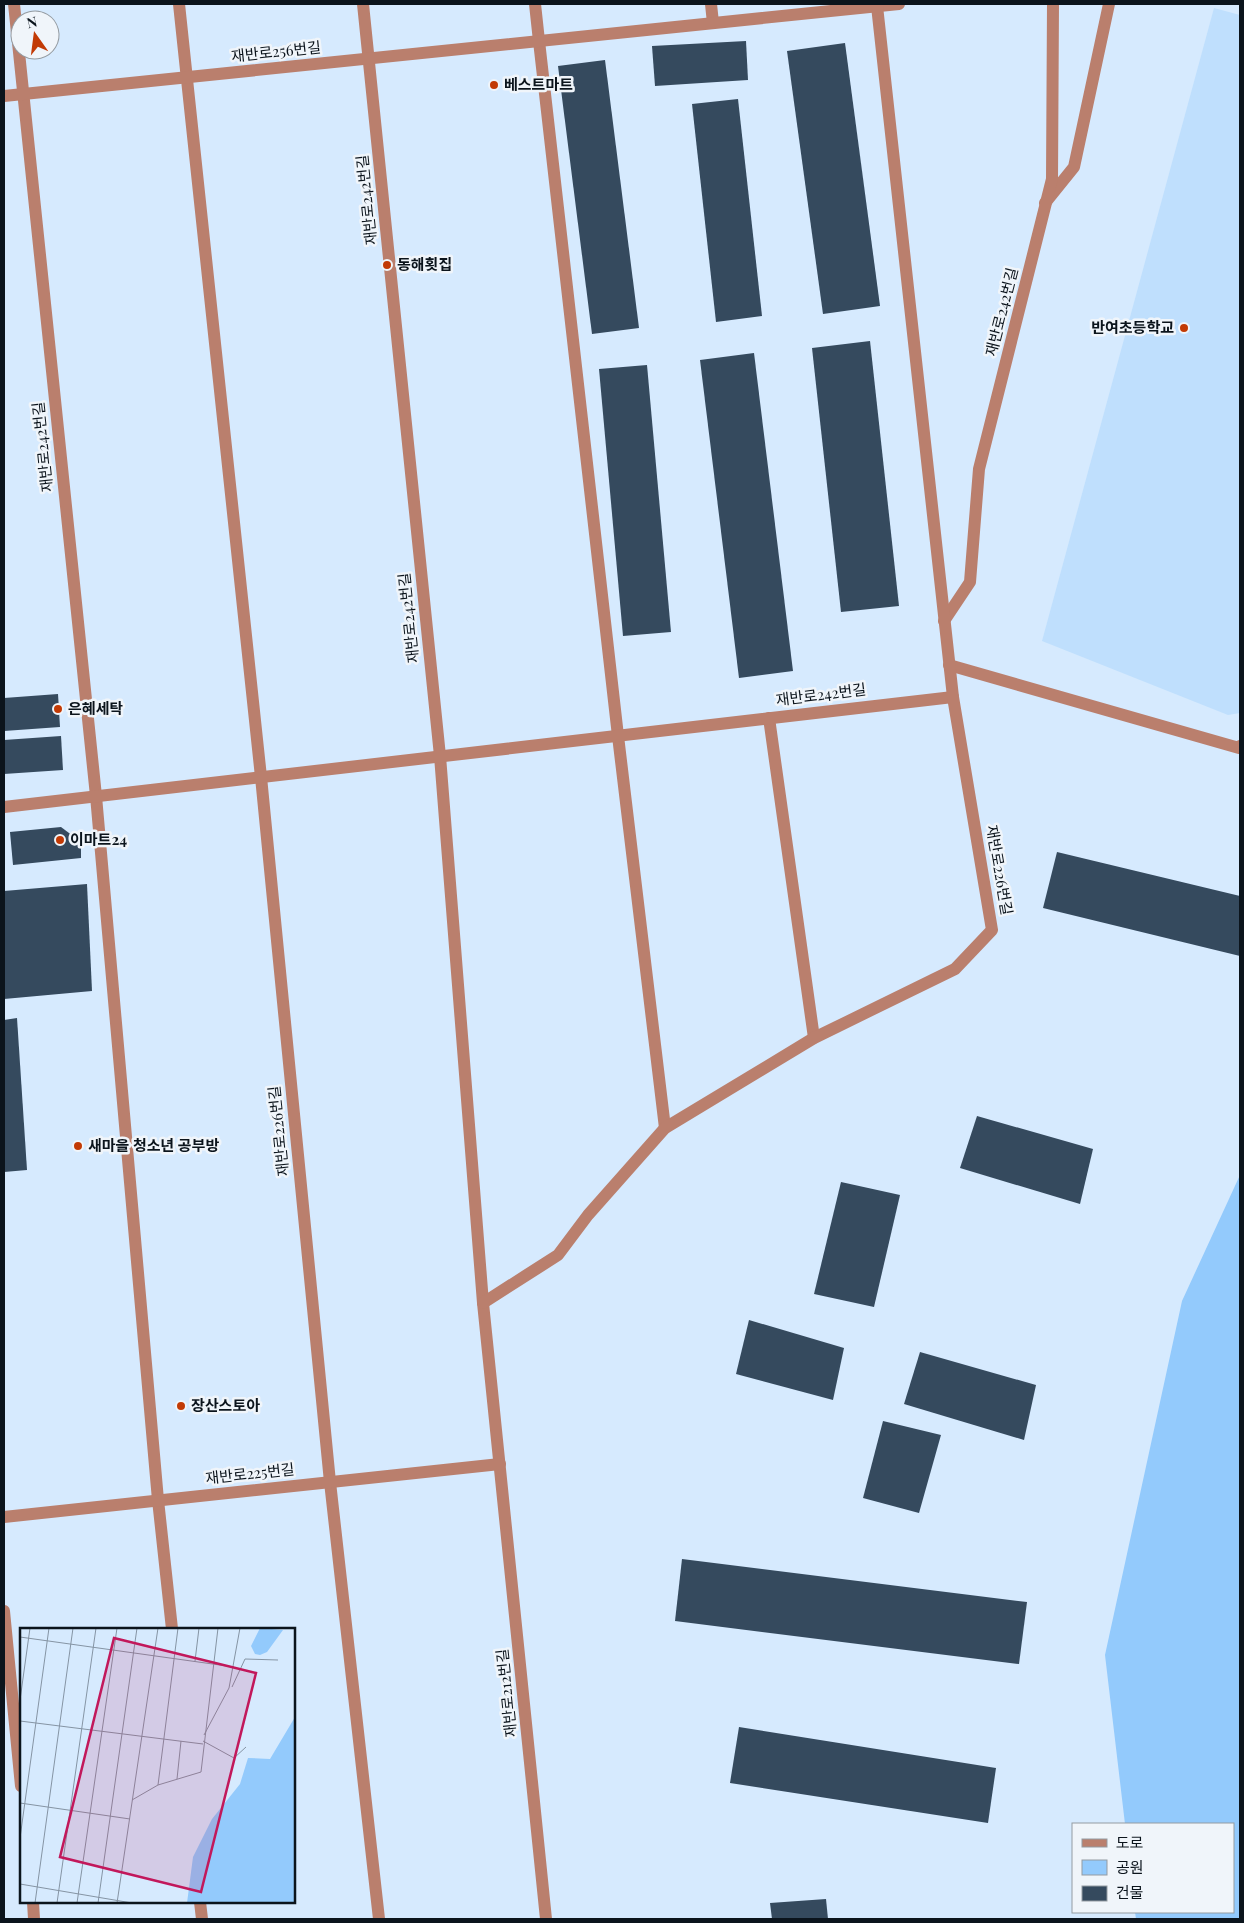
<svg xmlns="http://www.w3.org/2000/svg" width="1244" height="1923" font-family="'Playfair Display','Noto Sans KR',serif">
<rect width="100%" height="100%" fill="#d6eafe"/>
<!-- built -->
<path fill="#bfdffd" d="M1214 8 1240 15V713L1228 715 1042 641Z"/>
<!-- green -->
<path fill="#93cafc" d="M1240 1175V1919H1136L1135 1912H1233V1824H1125L1105 1655 1182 1301Z"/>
<!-- building -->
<g fill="#354a5e">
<path d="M746 41 748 80 655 86 652 46Z"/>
<path d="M845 43 880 306 823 314 787 51Z"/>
<path d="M605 60 639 328 592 334 558 66Z"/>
<path d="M738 99 762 316 716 322 692 104Z"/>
<path d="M870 341 899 606 841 612 812 348Z"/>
<path d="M754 353 793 671 739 678 700 360Z"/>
<path d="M647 365 671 632 623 636 599 369Z"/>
<path d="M58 694 60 727 4 731V698Z"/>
<path d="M61 736 63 770 4 774V740Z"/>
<path d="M61 827 81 842V858L13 865 10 832Z"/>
<path d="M1057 852 1240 896V956L1043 908Z"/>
<path d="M87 884 92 991 4 999V891Z"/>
<path d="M17 1018 27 1170 4 1172V1020Z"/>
<path d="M977 1116 1093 1149 1080 1204 960 1168Z"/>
<path d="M841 1182 900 1195 874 1307 814 1294Z"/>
<path d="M749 1320 844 1348 833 1400 736 1374Z"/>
<path d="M920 1352 1036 1385 1024 1440 904 1404Z"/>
<path d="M883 1421 941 1435 919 1513 863 1498Z"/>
<path d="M682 1559 1027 1602 1019 1664 675 1621Z"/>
<path d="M739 1727 996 1768 988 1823 730 1783Z"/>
<path d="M826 1899 828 1919H772L770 1903Z"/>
</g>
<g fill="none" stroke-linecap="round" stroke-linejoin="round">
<!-- service -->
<g stroke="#ba7f6d" stroke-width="12">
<path d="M179 4 261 777 330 1482 379 1919"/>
<path d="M535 4 539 41"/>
<path d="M1045 203 1074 167 1109 4"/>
<path d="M949 665 1239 748 1240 746"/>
<path d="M769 718 814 1038"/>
<path d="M618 736 665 1128"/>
<path d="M4 1611 21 1786"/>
<path d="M33 1902 34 1919"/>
</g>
<!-- minor -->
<g stroke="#ba7f6d" stroke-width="12">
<path d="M14 4 96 796 158 1500 172 1629"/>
<path d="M363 4 440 756 483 1303 546 1919"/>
<path d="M711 4 713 23"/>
<path d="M539 41 618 736"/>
<path d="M4 96 899 4"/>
<path d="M944 621 970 582 979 469 1052 179 1053 4"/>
<path d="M4 807 953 697"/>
<path d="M483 1303 558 1255 588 1215 665 1128 814 1038 955 969 992 930 953 697 877 6"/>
<path d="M4 1517 500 1464"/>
<path d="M200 1902 202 1919"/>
</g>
</g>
<!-- markers -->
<g fill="#c23a05" stroke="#f0f5fa" stroke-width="2">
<circle cx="494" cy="85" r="5"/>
<circle cx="387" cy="265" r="5"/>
<circle cx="1184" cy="328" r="5"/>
<circle cx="58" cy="709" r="5"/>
<circle cx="60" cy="840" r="5"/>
<circle cx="78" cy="1146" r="5"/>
<circle cx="181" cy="1406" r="5"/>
</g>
<g text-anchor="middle" stroke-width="5" stroke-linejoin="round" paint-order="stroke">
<!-- street labels -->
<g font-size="15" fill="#0b141c" stroke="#f0f5fa">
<text transform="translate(276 52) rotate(-6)" y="5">재반로256번길</text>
<text transform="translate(367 200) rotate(-96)" y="5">재반로242번길</text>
<text transform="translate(1002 312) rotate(-76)" y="5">재반로242번길</text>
<text transform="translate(43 447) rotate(-96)" y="5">재반로242번길</text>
<text transform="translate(409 618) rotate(-96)" y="5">재반로242번길</text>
<text transform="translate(821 695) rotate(-7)" y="5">재반로242번길</text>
<text transform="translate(999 870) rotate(80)" y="5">재반로226번길</text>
<text transform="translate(279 1131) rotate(-96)" y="5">재반로226번길</text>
<text transform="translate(250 1474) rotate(-6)" y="5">재반로225번길</text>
<text transform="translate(507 1693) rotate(-96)" y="5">재반로212번길</text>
</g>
<!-- poi labels -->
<g font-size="15" font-weight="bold" fill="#0b141c" stroke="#f0f5fa" text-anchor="start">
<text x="504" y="90">베스트마트</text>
<text x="397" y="270">동해횟집</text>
<text x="1174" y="333" text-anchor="end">반여초등학교</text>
<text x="68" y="714">은혜세탁</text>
<text x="70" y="845">이마트24</text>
<text x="88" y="1151">새마을 청소년 공부방</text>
<text x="191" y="1411">장산스토아</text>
</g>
</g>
<!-- overview -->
<g transform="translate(20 1628)">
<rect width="275" height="275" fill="#d6eafe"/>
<path d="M240 0 263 2 247 24 240 27 235 26 231 18ZM275 89V275H167L173 229 192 191 220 156 228 130 250 131Z" fill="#93cafc"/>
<path fill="none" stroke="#8594a4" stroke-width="1" d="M0 9 214 39M175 33 179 0M212 59 225 31 258 32M0 72 10 0M0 93 183 116M184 107 209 60 220 0M183 113 214 130 226 119M157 151 161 113M138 157 158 0M112 172 138 157 181 144 198 0M0 175 110 191M0 210 29 0M0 256 112 275M15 275 53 0M37 275 76 0M57 275 97 0M78 275 117 0M97 275 138 0"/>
<path fill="#c2185b" fill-opacity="0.15" stroke="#c2185b" stroke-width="2.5" d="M94 10 236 45 181 264 40 229Z"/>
<rect width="275" height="275" fill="none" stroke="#0b141c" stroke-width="2.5"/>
</g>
<!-- border -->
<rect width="1244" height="1923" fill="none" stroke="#0b141c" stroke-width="10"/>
<!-- legend -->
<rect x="1072" y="1823" width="162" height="90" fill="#f0f5fa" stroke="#949ba1"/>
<rect x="1082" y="1839" width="25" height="8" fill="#ba7f6d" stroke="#949ba1"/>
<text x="1116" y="1848" font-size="15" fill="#0b141c">도로</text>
<rect x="1082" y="1860" width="25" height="15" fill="#93cafc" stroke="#949ba1"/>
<text x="1116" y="1873" font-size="15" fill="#0b141c">공원</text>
<rect x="1082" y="1886" width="25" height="15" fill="#354a5e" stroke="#949ba1"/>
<text x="1116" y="1898" font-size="15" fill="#0b141c">건물</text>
<!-- north arrow -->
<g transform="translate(35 35) rotate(346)"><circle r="24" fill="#f0f5fa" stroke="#949ba1"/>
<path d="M0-4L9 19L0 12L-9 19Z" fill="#c23a05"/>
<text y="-8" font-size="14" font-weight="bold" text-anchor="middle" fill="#0b141c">N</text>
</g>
</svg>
